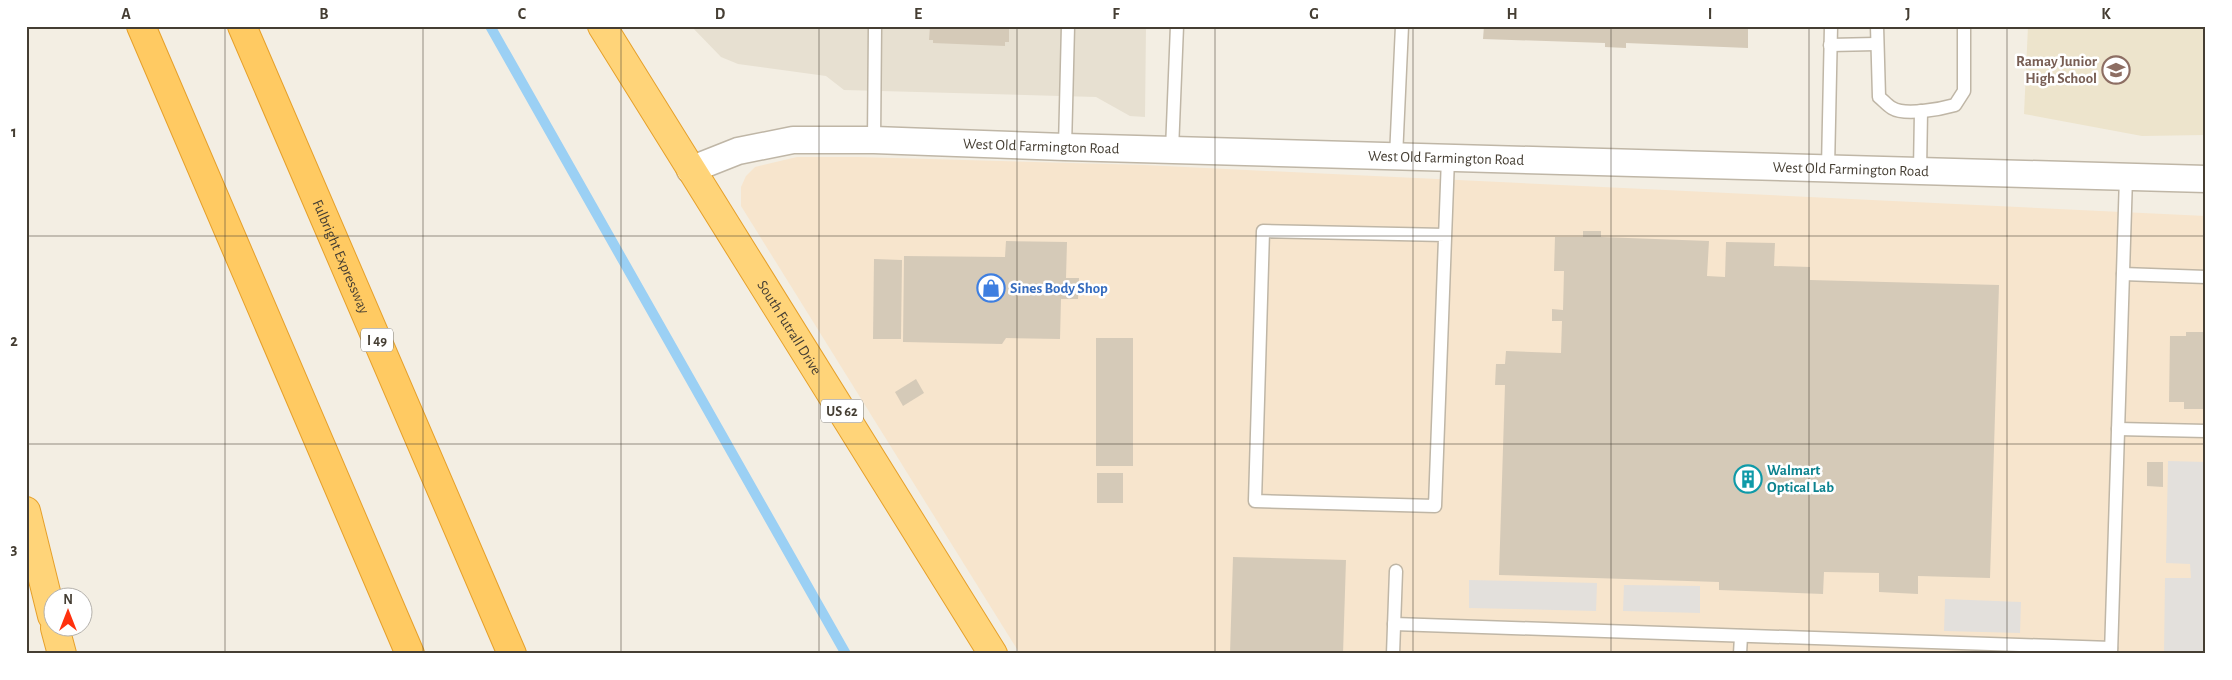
<svg xmlns="http://www.w3.org/2000/svg" width="2232" height="680" font-family="'Alegreya Sans',sans-serif">
<rect width="100%" height="100%" fill="#f3eee3"/>
<!-- residential -->
<path fill="#e7e0d1" d="M691 26H1146L1145 117 1130 116 1096 97 844 90 826 76 738 64 721 57Z"/>
<!-- commercial -->
<path fill="#f7e5cd" d="M797 157H858L1144 165 2206 216V654H1020L741 206V187L746 176 755 167Z"/>
<!-- education -->
<path fill="#ede4cc" d="M2028 26H2206V135L2142 136 2024 114Z"/>
<!-- parking -->
<g fill="#e3e0dc">
<path d="M2168 461 2206 462V654H2164L2165 578H2191L2190 564 2166 563Z"/>
<path d="M1469 580 1597 583 1596 611 1469 608Z"/>
<path d="M1624 585 1700 586V613L1623 611Z"/>
<path d="M1945 599 2021 602 2020 633 1944 631Z"/>
</g>
<g fill="none" stroke-linecap="round" stroke-linejoin="round">
<!-- stream -->
<path stroke="#9bd0f4" stroke-width="10" d="M490 26 846 654"/>
</g>
<!-- building -->
<g fill="#d5cab8">
<path d="M930 26H1009V42H1005V46L933 43V40H929Z"/>
<path d="M1484 26H1748V48L1626 43V48L1605 47V43L1483 39Z"/>
<path d="M1583 231H1601V237L1709 241 1707 276 1725 277 1726 242 1775 243 1774 266 1810 267V280L1999 285 1990 578 1918 576V594L1879 592V573L1824 572 1823 594 1719 590V582L1499 575 1505 385H1495L1496 364H1505L1506 351 1561 353 1562 321H1552V309L1563 310 1564 271H1554L1555 237H1583Z"/>
<path d="M1006 241 1067 242 1066 278H1079L1078 299H1061L1060 339 1006 338 1002 344 903 342 904 256 1005 257Z"/>
<path d="M874 259 902 260 901 339H873Z"/>
<path d="M2186 332H2206V409H2184V402H2169L2170 336H2186Z"/>
<rect x="1096" y="338" width="37" height="128"/>
<path d="M916 379 924 393 903 406 895 392Z"/>
<path d="M2147 462H2163V487L2147 486Z"/>
<rect x="1097" y="473" width="26" height="30"/>
<path d="M1233 557 1346 560 1343 654H1230Z"/>
</g>
<g fill="none" stroke-linecap="round" stroke-linejoin="round">
<!-- service casing -->
<g stroke="#bfb6a6" stroke-width="15">
<g id="service">
<path d="M1877 26 1879 97C1883 100 1887 105 1892 108 1905 116 1941 109 1955 105L1964 91V26"/>
<path d="M1830 45 1876 44"/>
<path d="M874 140 875 26"/>
<path d="M1065 147 1068 26"/>
<path d="M1172 150 1177 26"/>
<path d="M1396 157 1402 26"/>
<path d="M1828 168 1831 26"/>
<path d="M1920 171 1921 111"/>
<path d="M1445 235 1263 231 1255 501 1435 506 1448 158"/>
<path d="M2123 274 2206 277"/>
<path d="M2118 429 2206 431"/>
<path d="M1394 624 2111 648"/>
<path d="M1393 654 1396 571"/>
<path d="M1740 654 1741 636"/>
<path d="M2111 654 2126 177"/>
</g>
</g>
<!-- minor casing -->
<g stroke="#bfb6a6" stroke-width="29">
<g id="minor">
<path id="s1" d="M690 170 738 151 793 140H874L1065 147 2206 179"/>
</g>
</g>
<!-- trunk casing -->
<g stroke="#e6a02a" stroke-width="30">
<g id="trunk">
<path id="s2" d="M602 26 993 654"/>
<path d="M26 511 52 616"/>
<path d="M55 628 62 654"/>
</g>
</g>
<!-- motorway casing -->
<g stroke="#e6a02a" stroke-width="30">
<g id="motorway">
<path d="M141 26 410 654"/>
<path id="s3" d="M242 26 512 654"/>
</g>
</g>
<!-- service -->
<use href="#service" stroke="#fff" stroke-width="12"/>
<!-- minor -->
<use href="#minor" stroke="#fff" stroke-width="26"/>
<!-- trunk -->
<use href="#trunk" stroke="#ffd479" stroke-width="28"/>
<!-- motorway -->
<use href="#motorway" stroke="#ffca62" stroke-width="28"/>
</g>
<!-- grid -->
<path fill="none" stroke="#453e33" stroke-width="1" stroke-opacity="0.55" d="M225 26V654M423 26V654M621 26V654M819 26V654M1017 26V654M1215 26V654M1413 26V654M1611 26V654M1809 26V654M2007 26V654M26 236H2206M26 444H2206"/>
<!-- icons -->
<defs>
<g id="school-ring" transform="scale(1.4375)"><circle r="9.5" fill="#fff" stroke="#8d6e63" stroke-width="1.5"/><path d="M0-5L7-2L0 1L-7-2ZM-4 1L0 2.5L4 1V4Q0 6-4 4Z" fill="#8d6e63"/></g>
<g id="shop-ring" transform="scale(1.4375)"><circle r="9.5" fill="#fff" stroke="#3f7fe0" stroke-width="1.5"/><path d="M-5-2.5h2.3a2.7 3.5 0 0 1 5.4 0H5L5.5 6h-11ZM-1.5-2.5h3a1.5 2.3 0 0 0-3 0Z" fill="#3f7fe0"/></g>
<g id="building-ring" transform="scale(1.4375)"><circle r="9.5" fill="#fff" stroke="#0f9aa8" stroke-width="1.5"/><path d="M-4-6H4V6H1V3H-1V6H-4ZM-2.5-4.3h1.7v1.8h-1.7ZM.8-4.3h1.7v1.8H.8ZM-2.5-1h1.7V.8h-1.7ZM.8-1h1.7V.8H.8Z" fill="#0f9aa8"/></g>
</defs>
<g fill-rule="evenodd">
<use href="#school-ring" x="2116" y="70"/>
<use href="#shop-ring" x="991" y="288"/>
<use href="#building-ring" x="1748" y="479"/>
</g>
<g text-anchor="middle" stroke-width="5" stroke-linejoin="round" paint-order="stroke">
<!-- shield labels -->
<g fill="#fff" stroke="#7d7870" stroke-width="1">
<rect x="361" y="328.5" width="32" height="23" rx="4"/>
<rect x="821" y="399.5" width="42" height="23" rx="4"/>
</g>
<g font-size="14" font-weight="bold" fill="#453e33">
<text x="377" y="345">I 49</text>
<text x="842" y="416">US 62</text>
</g>
<!-- education labels -->
<g font-size="15" font-weight="bold" fill="#785e54" stroke="#fff" text-anchor="end">
<text x="2097" y="66">Ramay Junior<tspan x="2097" dy="17">High School</tspan></text>
</g>
<!-- street labels -->
<g font-size="15" fill="#453e33" stroke="#fff">
<text dy="5" stroke="none"><textPath href="#s1" startOffset="356">West Old Farmington Road</textPath></text>
<text dy="5" stroke="none"><textPath href="#s1" startOffset="761">West Old Farmington Road</textPath></text>
<text dy="5" stroke="none"><textPath href="#s1" startOffset="1166">West Old Farmington Road</textPath></text>
<text dy="5" stroke="none"><textPath href="#s3" startOffset="251">Fulbright Expressway</textPath></text>
<text dy="5" stroke="none"><textPath href="#s2" startOffset="355">South Futrall Drive</textPath></text>
</g>
<!-- shop labels -->
<g font-size="15" font-weight="bold" fill="#366cbe" stroke="#fff" text-anchor="start">
<text x="1010" y="293">Sines Body Shop</text>
</g>
<!-- culture labels -->
<g font-size="15" font-weight="bold" fill="#0d838f" stroke="#fff" text-anchor="start">
<text x="1767" y="475">Walmart<tspan x="1767" dy="17">Optical Lab</tspan></text>
</g>
</g>
<!-- border -->
<rect width="2232" height="680" fill="none" stroke="#ffffff" stroke-width="55"/>
<!-- north arrow -->
<g transform="translate(68 612)"><circle r="24" fill="#ffffff" stroke="#b5b2ad"/>
<path d="M0-4L9 19L0 12L-9 19Z" fill="#ff310e"/>
<text y="-8" font-size="14" font-weight="bold" text-anchor="middle" fill="#453e33">N</text>
</g>
<rect x="28" y="28" width="2176" height="624" fill="none" stroke="#453e33" stroke-width="2"/>
<g font-size="16" text-anchor="middle" font-weight="bold" fill="#453e33">
<text x="126" y="19">A</text>
<text x="324" y="19">B</text>
<text x="522" y="19">C</text>
<text x="720" y="19">D</text>
<text x="918" y="19">E</text>
<text x="1116" y="19">F</text>
<text x="1314" y="19">G</text>
<text x="1512" y="19">H</text>
<text x="1710" y="19">I</text>
<text x="1908" y="19">J</text>
<text x="2106" y="19">K</text>
<text x="14" y="137">1</text>
<text x="14" y="346">2</text>
<text x="14" y="554">3</text>
</g>
</svg>
